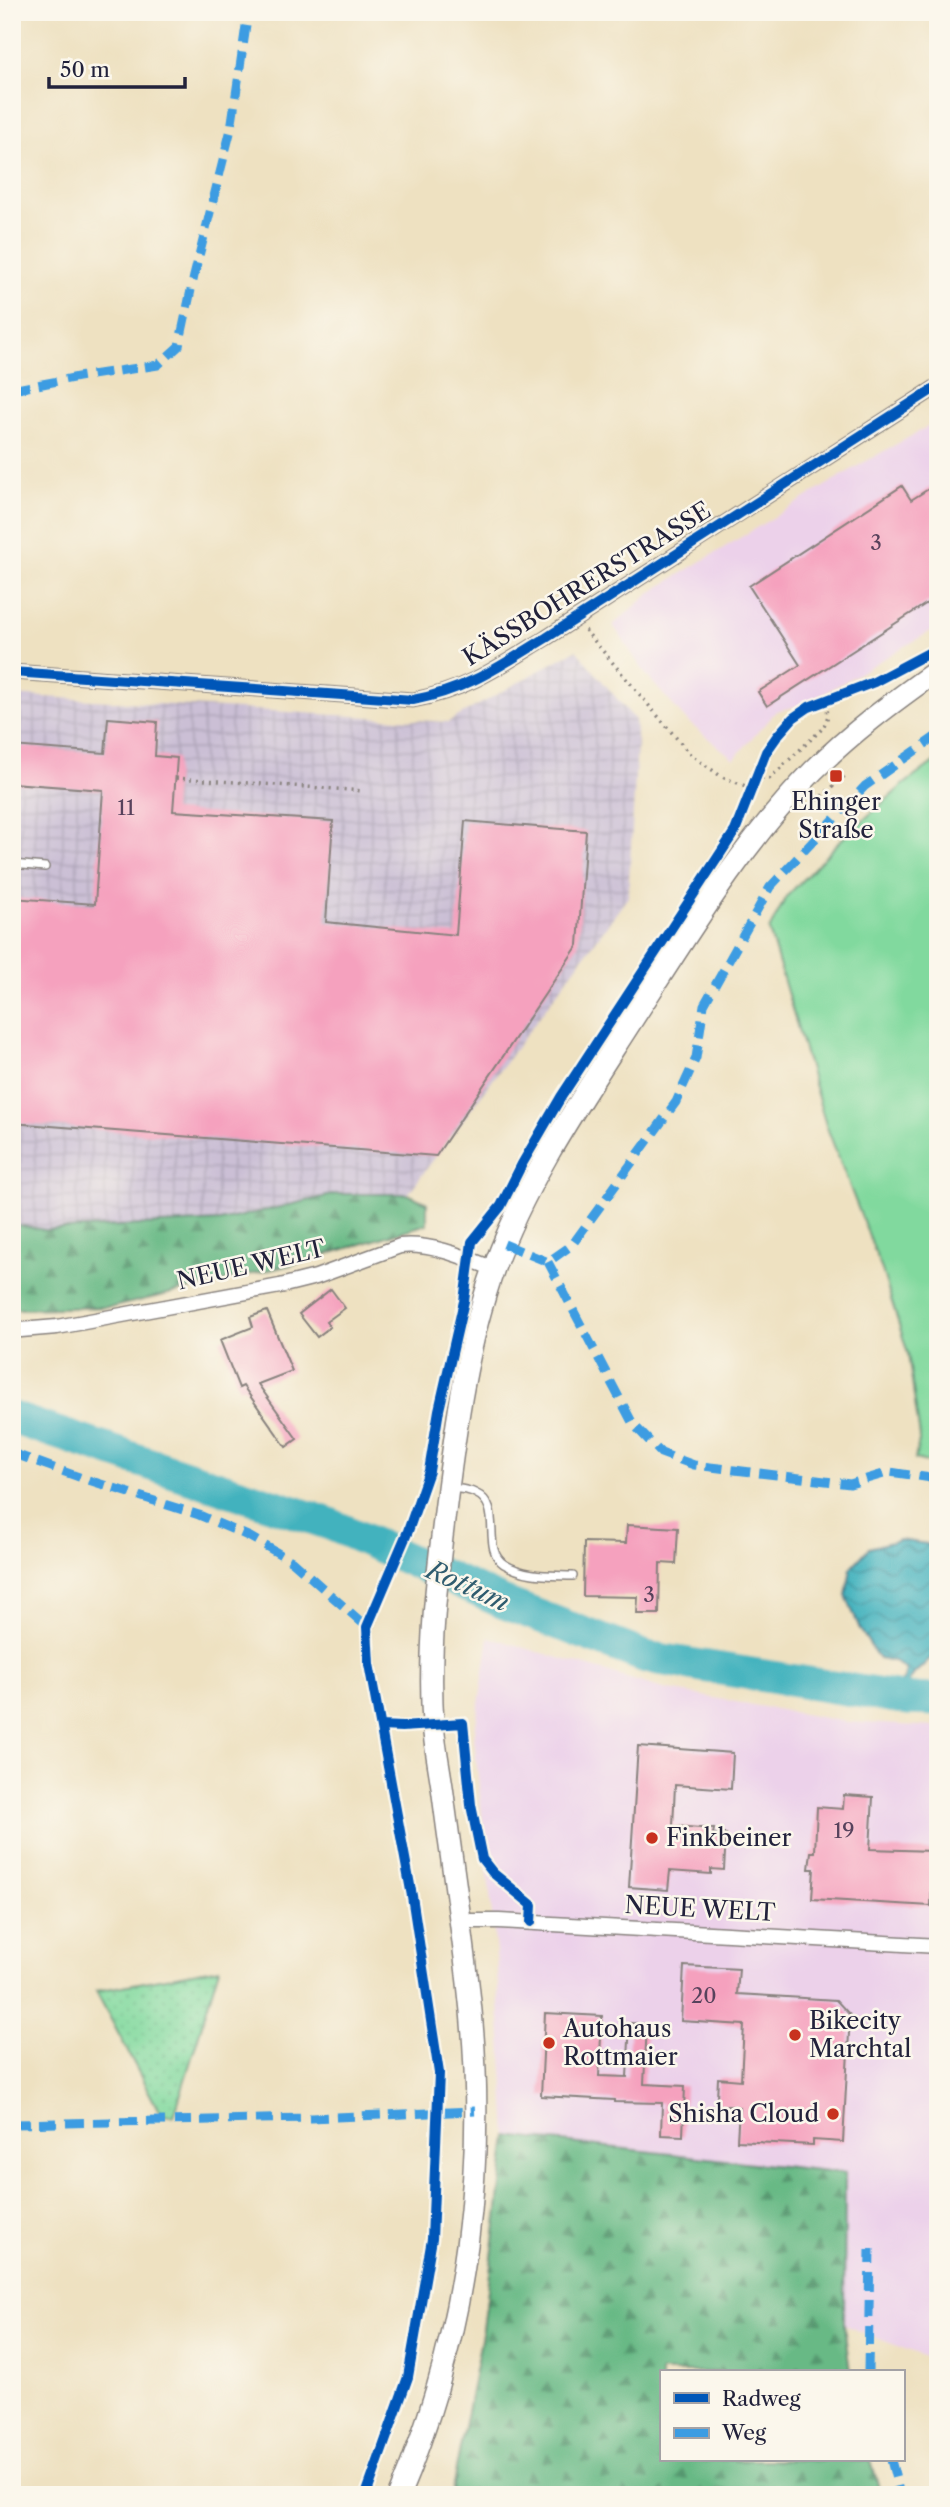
<svg xmlns="http://www.w3.org/2000/svg" width="950" height="2507" font-family="'Libre Caslon Text',serif">
<defs>
<pattern id="industrial-grid" width="8" height="8" patternUnits="userSpaceOnUse" patternTransform="scale(1.75)"><rect width="8" height="8" fill="#cbbfd5"/><path d="M0 4h8M4 0v8" fill="none" stroke="#aea4b8"/></pattern>
<pattern id="forest-firs" width="22" height="20" patternUnits="userSpaceOnUse" patternTransform="scale(1.75)"><rect width="22" height="20" fill="#68b985"/><path d="M5 1l3.5 6h-7zM16 11l3.5 6h-7z" fill="#55966e"/></pattern>
<pattern id="garden-dots" width="8" height="8" patternUnits="userSpaceOnUse" patternTransform="scale(1.75)"><rect width="8" height="8" fill="#81d99e"/><path d="M2 2h.1M6 6h.1" fill="none" stroke="#6fba89" stroke-width="1.8" stroke-linecap="round"/></pattern>
<pattern id="water-waves" width="16" height="10" patternUnits="userSpaceOnUse" patternTransform="scale(1.75)"><rect width="16" height="10" fill="#43b2be"/><path d="M0 5q4-4 8 0t8 0" fill="none" stroke="#38909c"/></pattern>
</defs>
<rect width="100%" height="100%" fill="#fbf7ec"/>
<filter id="ink" filterUnits="userSpaceOnUse"><feTurbulence type="fractalNoise" baseFrequency=".0143" numOctaves="2"/><feDisplacementMap in="SourceGraphic" scale="14" xChannelSelector="R" yChannelSelector="G"/><feConvolveMatrix kernelMatrix="1 2 1 2 8 2 1 2 1" color-interpolation-filters="sRGB"/></filter>
<filter id="wash" filterUnits="userSpaceOnUse"><feTurbulence type="fractalNoise" baseFrequency=".00686" numOctaves="4" result="noise"/><feDisplacementMap in="SourceGraphic" scale="28" xChannelSelector="R" yChannelSelector="G"/><feGaussianBlur stdDeviation="1.57" result="paint"/><feColorMatrix in="noise" values="0 0 0 0 0 0 0 0 0 0 0 0 0 0 0 0 0 1.4 0 .05"/><feComposite in="paint" operator="in"/></filter>
<g filter="url(#wash)">
<rect width="100%" height="100%" fill="#eee1c1"/>
<!-- built -->
<g fill="#ecd1ea">
<path d="M938 421V627L806 704 776 711 734 759 688 722 647 676 613 625 653 591 861 464Z"/>
<path d="M489 1637 663 1689 847 1722 938 1727V2362L844 2325 845 2173 507 2136 496 1953 474 1738Z"/>
</g>
<!-- industrial -->
<path fill="url(#industrial-grid)" d="M576 650 635 720 637 745 628 897 408 1194H336L220 1221 44 1230 12 1224V695L448 722Z"/>
<!-- grass -->
<path fill="#81d99e" stroke="#527e6c" stroke-width="2" d="M938 759V1465L915 1459 920 1437 908 1354 882 1270 826 1125 769 930 786 897 843 838 903 785Z"/>
<!-- forest -->
<g fill="url(#forest-firs)" stroke="#456e60" stroke-width="2">
<path d="M336 1194H408L427 1203V1224L299 1263 113 1307 12 1309V1224L45 1230 220 1221Z"/>
<path d="M507 2136 845 2173 844 2325 850 2372H661V2460H871L881 2495H746L718 2489 716 2495H451L483 2329Z"/>
</g>
<!-- garden -->
<path fill="url(#garden-dots)" stroke="#527e6c" stroke-width="2" d="M219 1968 174 2116 161 2115 96 1991Z"/>
<!-- water -->
<path fill="url(#water-waves)" stroke="#326a7c" stroke-width="2" d="M899 1540 927 1544 938 1550V1651L914 1674 898 1698 887 1696 904 1679 906 1670 894 1661 879 1659 860 1629 846 1596 851 1568 869 1548Z"/>
<g fill="none" stroke-linecap="round" stroke-linejoin="round">
<!-- river -->
<path stroke="#43b2be" stroke-width="33" d="M12 1418 330 1524 502 1602 646 1657 908 1699 938 1700"/>
</g>
<g id="blocks">
<!-- building -->
<g fill="#f5a1be">
<path d="M938 483V596L767 706 758 692 800 665 749 586 902 486 911 500Z"/>
<path d="M108 718 157 722 155 756 177 758 173 811 333 821 326 922 456 935 465 821 586 831 578 945 436 1156 12 1123V898L95 904 103 790 12 783V746L105 753Z"/>
<path d="M331 1289 345 1308 326 1322 330 1327 317 1337 299 1314Z"/>
<path d="M267 1311 292 1371 258 1384 297 1439 286 1447 243 1386 239 1388 220 1340 253 1327 250 1317Z"/>
<path d="M627 1525 678 1528 676 1564 660 1563 659 1614H637L638 1597 583 1596 584 1542 626 1543Z"/>
<path d="M638 1746 733 1753 731 1789 675 1785 673 1826 714 1829 713 1834H726L724 1870 711 1869V1874L670 1871 668 1890 629 1887Z"/>
<path d="M844 1795 873 1797 870 1849 933 1851 931 1906 812 1899 814 1869H809L811 1852H815L817 1807 843 1809Z"/>
<path d="M684 1966 739 1969 737 1994 836 2000 850 2015 843 2142 813 2140V2145L737 2141 739 2107 716 2105 717 2098 718 2078 741 2080 744 2025 681 2021Z"/>
<path d="M545 2013 602 2016 599 2076 627 2077 630 2023 647 2024 644 2084 685 2086 683 2136 661 2135 662 2103 614 2102V2100L541 2096Z"/>
</g>
</g>
</g>
<g filter="url(#ink)">
<use href="#blocks" fill-opacity="0" stroke="#88827e" stroke-width="2"/>
<g fill="none" stroke-linecap="round" stroke-linejoin="round">
<!-- service casing -->
<g stroke="#88827e" stroke-width="10">
<g id="service">
<path d="M12 864 45 867"/>
<path d="M449 1488C457 1489 468 1489 475 1493 505 1506 480 1548 504 1564 525 1577 550 1575 573 1576"/>
</g>
</g>
<!-- minor casing -->
<g stroke="#88827e" stroke-width="17">
<g id="minor">
<path d="M12 672 413 700C467 690 500 666 546 638L938 386"/>
<path d="M12 1328 21 1330 57 1327 280 1286 316 1277 400 1246C432 1243 464 1257 494 1269"/>
<path d="M459 1921H499L938 1946"/>
</g>
</g>
<!-- secondary casing -->
<g stroke="#88827e" stroke-width="24">
<path id="secondary" d="M399 2495C468 2333 489 2157 468 1983 461 1920 451 1857 443 1794 440 1771 435 1748 433 1724 428 1651 437 1576 446 1504 456 1424 467 1344 494 1268 523 1186 578 1104 625 1031 683 942 738 848 813 771 851 733 894 701 938 670"/>
</g>
<!-- path -->
<g stroke="#88827e" stroke-width="3.5" stroke-dasharray="2 5" stroke-linecap="butt">
<path d="M585 630 690 754 722 777 751 788"/>
<path d="M176 778 364 791"/>
<path d="M755 778 769 779 823 728 828 716 826 700"/>
<path d="M806 810 846 775"/>
</g>
<!-- service -->
<use href="#service" stroke="#fff" stroke-width="7"/>
<!-- minor -->
<use href="#minor" stroke="#fff" stroke-width="14"/>
<!-- secondary -->
<use href="#secondary" stroke="#fff" stroke-width="21"/>
<!-- quiet -->
<g stroke="#3c9ce2" stroke-width="9" stroke-dasharray="18 9" stroke-linecap="butt">
<path d="M12 390 78 377 158 365 179 346 194 276 231 129 248 12"/>
<path d="M504 1244 548 1262 572 1245 676 1102 696 1058 704 1005 770 887 865 786 938 735"/>
<path d="M548 1262 633 1424 661 1453 694 1465 850 1484 890 1472 938 1479"/>
<path d="M12 1453 82 1478 199 1515 250 1537 292 1561 367 1627"/>
<path d="M12 2124 311 2118 475 2111"/>
<path d="M868 2372 870 2249"/>
<path d="M891 2460 900 2495"/>
</g>
<!-- cycleway casing -->
<g stroke="#fbf7ec" stroke-width="15">
<g id="cycleway">
<path d="M12 672 413 700C467 690 500 666 546 638L938 386"/>
<path d="M381 1726 402 1727 463 1723 471 1805 482 1859 493 1873 532 1905 531 1922"/>
<path d="M366 2495 408 2377 432 2239 439 2073 412 1896 369 1664 367 1627 408 1531 429 1471 439 1410 464 1301 472 1242 501 1206 522 1164 561 1097 735 831 766 752 778 735 793 718 809 707 874 682 938 648"/>
</g>
</g>
<!-- cycleway -->
<use href="#cycleway" stroke="#0057b8" stroke-width="10"/>
</g>
</g>
<!-- markers -->
<g fill="#c8321e" stroke="#fbf7ec" stroke-width="2.5">
<rect x="829" y="769" width="14" height="14" rx="3.5"/>
<circle cx="652" cy="1838" r="7"/>
<circle cx="795" cy="2035" r="7"/>
<circle cx="549" cy="2043" r="7"/>
<circle cx="833" cy="2114" r="7"/>
</g>
<g text-anchor="middle" stroke-width="5" stroke-linejoin="round" paint-order="stroke">
<!-- number labels -->
<g font-size="21" fill="#57425c">
<text x="876" y="550">3</text>
<text x="126" y="815">11</text>
<text x="649" y="1602">3</text>
<text x="844" y="1838">19</text>
<text x="704" y="2003">20</text>
</g>
<!-- street labels -->
<g font-size="24" fill="#22223b" stroke="#fbf7ec">
<text transform="translate(587 584) rotate(-32)" y="8">KÄSSBOHRERSTRASSE</text>
<text transform="translate(251 1265) rotate(-13)" y="8">NEUE WELT</text>
<text transform="translate(700 1909) rotate(3)" y="8">NEUE WELT</text>
</g>
<!-- poi labels -->
<g font-size="24" fill="#22223b" stroke="#fbf7ec" text-anchor="start">
<text x="836" y="810" text-anchor="middle">Ehinger<tspan x="836" dy="28">Straße</tspan></text>
<text x="666" y="1846">Finkbeiner</text>
<text x="809" y="2029">Bikecity<tspan x="809" dy="28">Marchtal</tspan></text>
<text x="563" y="2037">Autohaus<tspan x="563" dy="28">Rottmaier</tspan></text>
<text x="819" y="2122" text-anchor="end">Shisha Cloud</text>
</g>
<!-- water labels -->
<g font-size="26" font-style="italic" fill="#2f5c6f" stroke="#fbf7ec">
<text transform="translate(468 1586) rotate(24)" y="9">Rottum</text>
</g>
</g>
<!-- margin -->
<rect width="950" height="2507" fill="none" stroke="#fbf7ec" stroke-width="42"/>
<!-- legend -->
<rect x="660" y="2370" width="245" height="91" fill="#fbf7ec" stroke="#a4a2a5" stroke-width="2"/>
<rect x="674" y="2393" width="35" height="10" fill="#0057b8" stroke="#a4a2a5" stroke-width="2"/>
<text x="722" y="2406" font-size="21" fill="#22223b">Radweg</text>
<rect x="674" y="2428" width="35" height="10" fill="#3c9ce2" stroke="#a4a2a5" stroke-width="2"/>
<text x="722" y="2440" font-size="21" fill="#22223b">Weg</text>
<!-- scale -->
<path d="M49 77v10h136v-10" fill="none" stroke="#22223b" stroke-width="3.5"/>
<text x="60" y="77" font-size="21" fill="#22223b" stroke="#fbf7ec" stroke-width="5" paint-order="stroke">50 m</text>
</svg>
